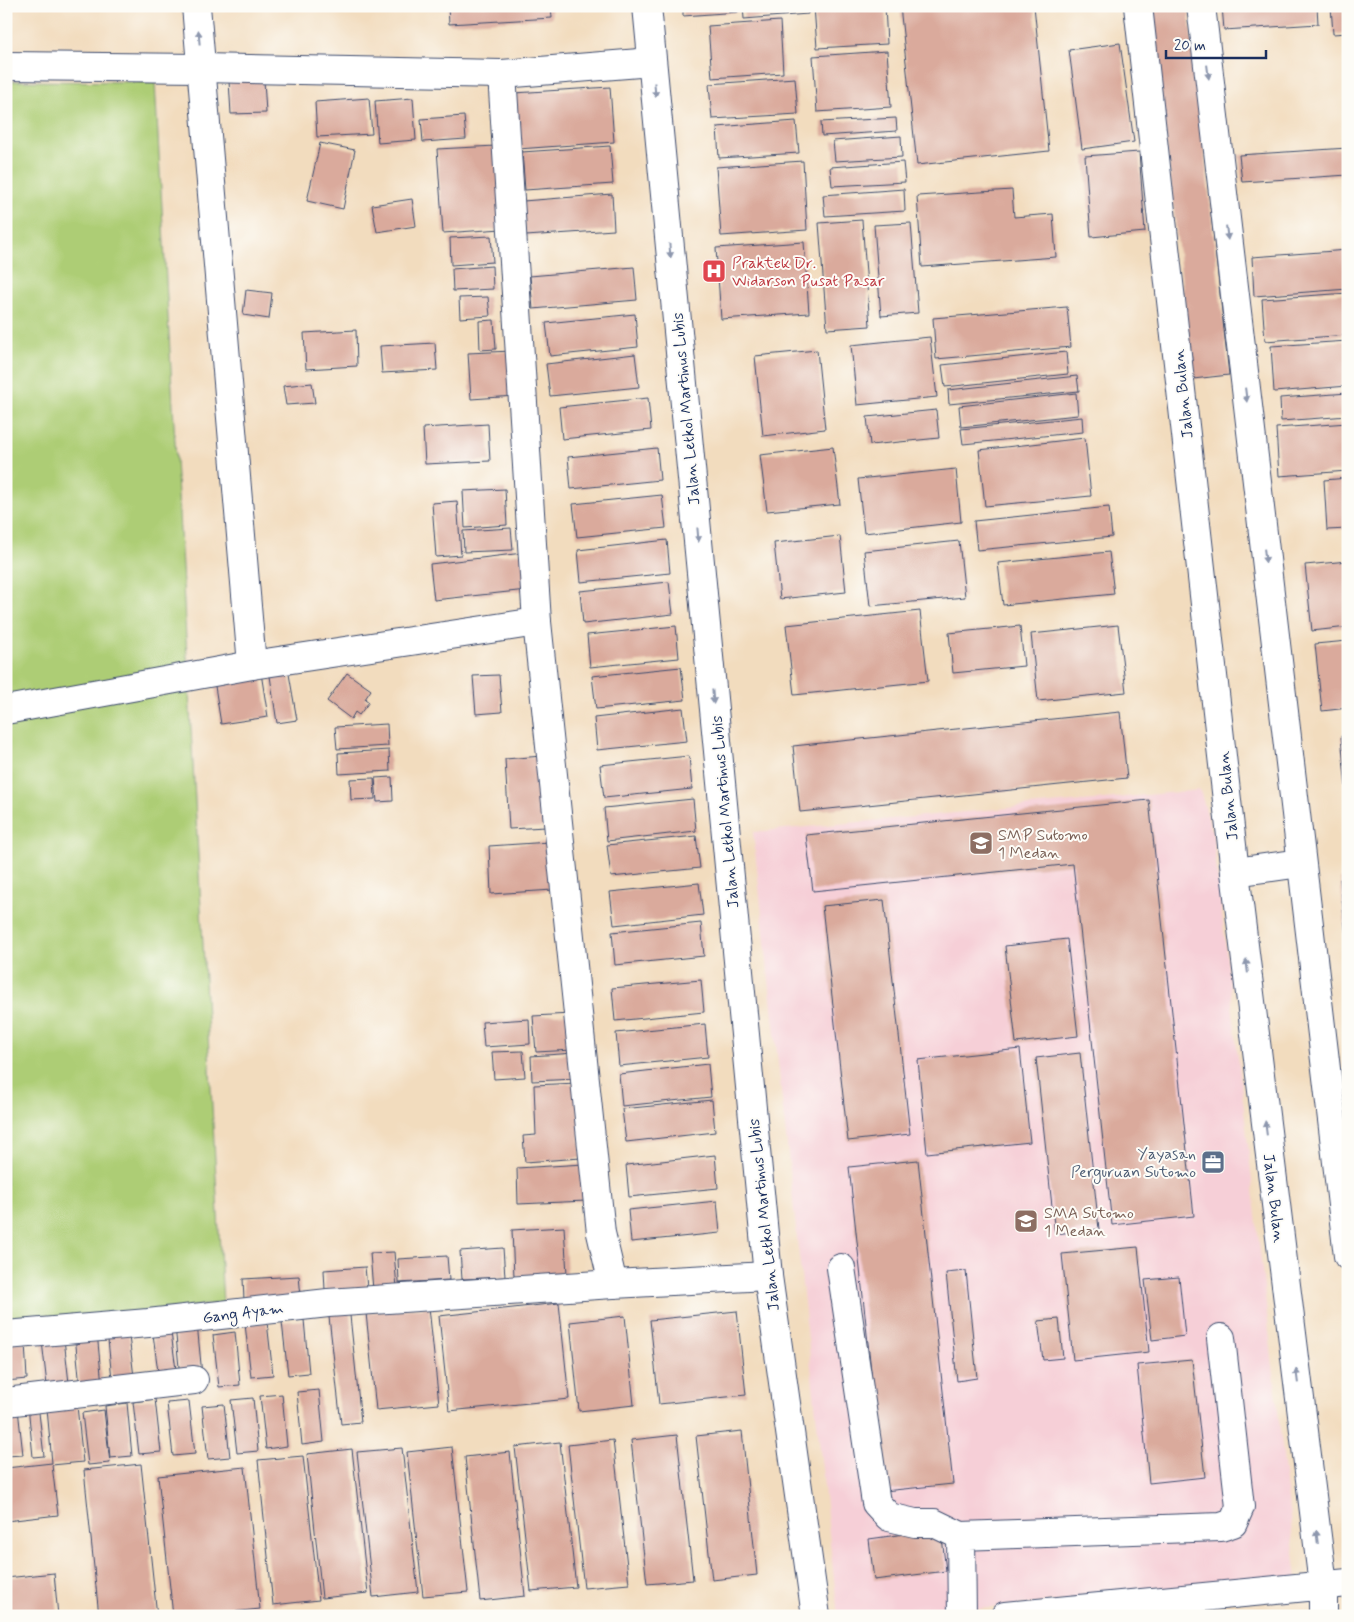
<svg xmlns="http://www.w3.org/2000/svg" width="1354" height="1622" font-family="Mynerve,sans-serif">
<rect width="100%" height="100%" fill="#fdfcf7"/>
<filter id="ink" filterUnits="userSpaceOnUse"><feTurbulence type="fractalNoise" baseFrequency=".02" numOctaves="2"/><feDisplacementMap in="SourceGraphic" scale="10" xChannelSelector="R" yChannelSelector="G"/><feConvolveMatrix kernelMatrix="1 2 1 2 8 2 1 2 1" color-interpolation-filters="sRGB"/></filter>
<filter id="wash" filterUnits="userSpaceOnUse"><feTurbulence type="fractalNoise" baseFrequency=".0096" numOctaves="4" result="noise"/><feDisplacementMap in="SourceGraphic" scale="20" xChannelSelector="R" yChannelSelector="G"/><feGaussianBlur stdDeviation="1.12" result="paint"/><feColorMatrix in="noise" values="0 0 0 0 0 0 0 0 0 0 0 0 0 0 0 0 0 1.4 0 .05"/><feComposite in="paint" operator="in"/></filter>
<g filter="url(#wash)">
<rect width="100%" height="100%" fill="#f2dcbe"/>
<!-- built -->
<path fill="#f6cfd7" d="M1200 790 1213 835 1297 1579 903 1616H838L753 832Z"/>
<!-- green -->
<path fill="#adcd74" stroke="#647e69" d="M6 81 155 82 223 1303 6 1327Z"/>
<g id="blocks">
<!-- building -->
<g fill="#daaa9c">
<path d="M448 6H551L552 18 449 24Z"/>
<path d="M683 6H738V12L683 16Z"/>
<path d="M743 6H808V14L744 19Z"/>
<path d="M814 6H885L887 44 817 48Z"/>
<path d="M900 6H1034L1049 151 917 165Z"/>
<path d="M1151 6H1188L1229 375 1193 379Z"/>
<path d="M1222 6H1317L1318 24 1224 30Z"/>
<path d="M1331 6H1348V33L1333 34Z"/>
<path d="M780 21 783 73 712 78 708 26Z"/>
<path d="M1120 43 1134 142 1082 149 1069 50Z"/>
<path d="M887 51 891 107 817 112 813 56Z"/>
<path d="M795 78 798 114 712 119 709 84Z"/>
<path d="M264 80 266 113 231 114 229 81Z"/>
<path d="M610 87 614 142 518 149 514 93Z"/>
<path d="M369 98 372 134 317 137 315 102Z"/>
<path d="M413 98 416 140 378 143 375 101Z"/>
<path d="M464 116 466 139 423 142 421 119Z"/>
<path d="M896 118 897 131 822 136 821 122Z"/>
<path d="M796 121 799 153 719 158 717 127Z"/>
<path d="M901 136 902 157 835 161 833 141Z"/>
<path d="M320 143 355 150 343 209 307 201Z"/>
<path d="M496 146 502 229 443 233 437 149Z"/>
<path d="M610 146 613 184 525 190 522 152Z"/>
<path d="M1348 148V175L1242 182 1239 155Z"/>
<path d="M1139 152 1145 232 1091 237 1085 156Z"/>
<path d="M803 161 807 230 721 236 716 167Z"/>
<path d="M903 162 905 182 832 186 830 167Z"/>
<path d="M904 189 905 211 825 216 823 195Z"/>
<path d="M1012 190 1014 217 1053 214 1056 257 922 267 917 196Z"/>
<path d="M612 194 614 230 526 236 523 201Z"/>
<path d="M412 199 416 226 377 232 372 205Z"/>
<path d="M862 220 870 326 827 329 819 223Z"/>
<path d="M911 223 918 313 881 316 874 225Z"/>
<path d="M491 236 493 262 451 265 450 238Z"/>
<path d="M804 242 809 313 721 319 716 248Z"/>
<path d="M1348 250V289L1254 296 1252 257Z"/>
<path d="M492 266 493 289 453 291 452 269Z"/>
<path d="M634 267 637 300 533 309 530 276Z"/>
<path d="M246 290 272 293 269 319 243 315Z"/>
<path d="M1348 293V335L1265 341 1262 299Z"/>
<path d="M488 297 490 316 460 318 459 298Z"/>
<path d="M1067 307 1071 347 936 359 933 318Z"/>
<path d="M635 314 638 347 550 356 546 323Z"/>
<path d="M494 320 496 349 480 350 479 321Z"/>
<path d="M356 330 357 366 306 369 304 333Z"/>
<path d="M930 337 937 397 857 405 851 345Z"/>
<path d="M1348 341V386L1274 392 1271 346Z"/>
<path d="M435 343 437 370 382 373 380 346Z"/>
<path d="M817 350 825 429 763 436 755 356Z"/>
<path d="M512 351 515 396 471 399 468 353Z"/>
<path d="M1066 352 1068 374 945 387 942 365Z"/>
<path d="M635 354 639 387 550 396 546 364Z"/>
<path d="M1077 376 1079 391 949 404 948 390Z"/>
<path d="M312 383 315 403 286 405 283 386Z"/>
<path d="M1076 393 1078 415 961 427 959 406Z"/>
<path d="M1348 393V416L1281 421 1280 398Z"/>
<path d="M648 398 651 430 562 439 559 407Z"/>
<path d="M936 410 939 438 870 445 867 417Z"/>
<path d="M1082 417 1083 432 963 444 961 429Z"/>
<path d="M1348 423V471L1279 476 1276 428Z"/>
<path d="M488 424 490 461 425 464 423 428Z"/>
<path d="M1085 438 1091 496 985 506 979 450Z"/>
<path d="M833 447 840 504 767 511 760 455Z"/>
<path d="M657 448 660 480 571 489 568 457Z"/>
<path d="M956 469 961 522 864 533 858 479Z"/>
<path d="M1348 478V529L1327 530 1324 480Z"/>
<path d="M505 489 507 525 465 528 463 491Z"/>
<path d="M662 495 666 528 577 537 573 504Z"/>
<path d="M457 501 461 555 436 557 432 503Z"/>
<path d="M1109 507 1112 537 977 550 974 521Z"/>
<path d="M511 528 513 550 464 552 463 531Z"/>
<path d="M840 536 846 592 780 599 774 543Z"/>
<path d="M667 540 670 573 581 582 578 550Z"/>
<path d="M959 541 965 597 870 606 864 551Z"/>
<path d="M1109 552 1114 594 1003 605 998 563Z"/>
<path d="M523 553 527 590 434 600 430 564Z"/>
<path d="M1348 561V627L1312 631 1305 565Z"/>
<path d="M669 582 673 614 583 624 580 591Z"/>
<path d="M920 611 928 681 794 695 786 625Z"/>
<path d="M1118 625 1126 692 1038 701 1031 634Z"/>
<path d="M676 626 679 658 590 667 587 635Z"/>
<path d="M1020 626 1024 666 953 673 949 633Z"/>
<path d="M1348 641V708L1322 711 1315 644Z"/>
<path d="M681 667 685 700 596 709 592 676Z"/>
<path d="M261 673 268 717 221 724 214 680Z"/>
<path d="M347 673 371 690 365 699 369 702 359 715 355 712 351 719 327 701Z"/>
<path d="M289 674 297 720 277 723 270 676Z"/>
<path d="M499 675 502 712 476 714 473 676Z"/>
<path d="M683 708 687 741 597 750 594 718Z"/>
<path d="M1120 712 1127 778 800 812 793 746Z"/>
<path d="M387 724 388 746 337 749 335 727Z"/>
<path d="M1348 735V789H1346L1341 736Z"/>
<path d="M389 750 390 771 339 774 338 753Z"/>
<path d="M542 756 546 827 509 829 505 759Z"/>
<path d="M689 756 692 789 604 798 600 765Z"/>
<path d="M392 777 393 801 377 802 375 778Z"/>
<path d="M374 778 375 799 351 800 350 779Z"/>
<path d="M693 799 696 831 607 841 604 808Z"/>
<path d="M1149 800 1194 1216 1112 1225 1073 864 813 891 806 835Z"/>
<path d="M696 836 700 868 611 877 607 845Z"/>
<path d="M550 842 553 890 491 894 489 846Z"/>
<path d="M1348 878V938H1346L1340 879Z"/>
<path d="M699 883 703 915 614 925 610 892Z"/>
<path d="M884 900 910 1134 848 1141 822 906Z"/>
<path d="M701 923 704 956 615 965 612 932Z"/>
<path d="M1067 939 1078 1036 1016 1043 1005 946Z"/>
<path d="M701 980 704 1012 615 1021 612 988Z"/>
<path d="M571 1014 573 1050 536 1052 533 1016Z"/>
<path d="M529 1019 530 1044 484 1047 482 1022Z"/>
<path d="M705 1024 708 1057 619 1066 616 1033Z"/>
<path d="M1020 1049 1030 1142 927 1153 918 1060Z"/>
<path d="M523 1051 525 1077 494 1079 492 1052Z"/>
<path d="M575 1053 576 1079 532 1081 531 1056Z"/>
<path d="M1080 1053 1099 1229 1055 1234 1036 1058Z"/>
<path d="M708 1064 711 1097 622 1106 619 1074Z"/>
<path d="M577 1083 581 1158 525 1162 523 1136 536 1135 534 1085Z"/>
<path d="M712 1100 715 1132 626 1142 622 1109Z"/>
<path d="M715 1155 718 1188 629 1197 626 1165Z"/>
<path d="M918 1160 953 1484 884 1491 849 1167Z"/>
<path d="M584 1164 586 1201 518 1204 517 1168Z"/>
<path d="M717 1201 720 1233 631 1242 628 1210Z"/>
<path d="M564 1227 567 1274 514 1277 512 1230Z"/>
<path d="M1138 1247 1149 1352 1073 1360 1062 1254Z"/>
<path d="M503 1248 505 1277 462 1279 460 1251Z"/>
<path d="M394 1252 397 1288 373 1290 370 1253Z"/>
<path d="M447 1256 449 1280 399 1283 398 1259Z"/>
<path d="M365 1267 367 1288 325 1290 324 1270Z"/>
<path d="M966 1271 977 1378 957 1381 946 1273Z"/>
<path d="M299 1276 301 1297 244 1300 243 1279Z"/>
<path d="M1179 1277 1185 1336 1152 1340 1145 1280Z"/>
<path d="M559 1303 569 1399 449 1411 439 1316Z"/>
<path d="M349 1306 361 1422 341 1424 328 1308Z"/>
<path d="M429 1307 439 1404 376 1410 366 1313Z"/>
<path d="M737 1311 746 1395 659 1404 650 1320Z"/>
<path d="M625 1316 634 1405 579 1411 570 1322Z"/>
<path d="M1059 1319 1063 1358 1043 1360 1038 1321Z"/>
<path d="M304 1320 309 1373 288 1375 282 1322Z"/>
<path d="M267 1322 273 1375 251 1377 245 1324Z"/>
<path d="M197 1323 202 1375 180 1378 175 1325Z"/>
<path d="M170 1325 177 1377 159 1379 152 1327Z"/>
<path d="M128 1328 134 1377 112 1379 107 1330Z"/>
<path d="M97 1332 102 1385 80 1387 75 1335Z"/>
<path d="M235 1332 240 1385 219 1387 213 1335Z"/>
<path d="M64 1339 70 1392 48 1394 42 1341Z"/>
<path d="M25 1342 27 1379 6 1381V1343Z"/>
<path d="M1192 1360 1205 1477 1149 1483 1137 1365Z"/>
<path d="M319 1390 324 1442 302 1445 297 1392Z"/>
<path d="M282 1394 287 1446 266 1449 260 1396Z"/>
<path d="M253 1398 258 1451 237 1453 231 1400Z"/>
<path d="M155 1399 161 1452 139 1454 133 1402Z"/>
<path d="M189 1401 195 1454 173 1456 167 1403Z"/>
<path d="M127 1403 132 1456 110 1458 105 1406Z"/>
<path d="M38 1404 44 1456 33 1457 28 1405Z"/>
<path d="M224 1404 230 1457 208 1459 202 1406Z"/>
<path d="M77 1406 83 1462 52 1465 58 1515 6 1521V1468L52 1463 47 1409Z"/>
<path d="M18 1409 23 1455 6 1456V1410Z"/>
<path d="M104 1410 110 1463 88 1465 82 1413Z"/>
<path d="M742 1431 757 1575 712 1580 696 1436Z"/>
<path d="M677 1435 693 1580 647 1584 631 1440Z"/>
<path d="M613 1440 629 1584 584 1588 568 1445Z"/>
<path d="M560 1442 576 1587 531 1591 515 1447Z"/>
<path d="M452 1447 468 1592 423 1596 407 1452Z"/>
<path d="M402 1448 418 1592 373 1597 357 1452Z"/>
<path d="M352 1449 368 1593 322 1598 307 1454Z"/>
<path d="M510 1452 525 1596 480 1601 465 1457Z"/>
<path d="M303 1456 319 1600 273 1605 258 1460Z"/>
<path d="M141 1464 157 1616H99L84 1470Z"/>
<path d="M245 1467 260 1609 194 1616H173L158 1476Z"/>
<path d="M941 1529 946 1571 874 1580 869 1539Z"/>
<path d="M54 1573 58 1616H6V1578Z"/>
</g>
</g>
</g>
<g filter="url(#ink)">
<use href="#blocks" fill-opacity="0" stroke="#3b496c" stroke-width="1"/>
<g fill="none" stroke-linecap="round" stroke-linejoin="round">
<!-- minor casing -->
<g stroke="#3b496c" stroke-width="30">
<g id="minor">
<path d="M196 6 252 665"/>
<path d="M647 6 768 1276 816 1616"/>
<path d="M1138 6 1235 872 1323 1585V1616"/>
<path d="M1201 6 1348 1256"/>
<path d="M6 66 201 68 502 74 537 622 601 1233 613 1284 768 1276"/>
<path d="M502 74 652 62"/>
<path d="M6 710 252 665 537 622"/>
<path d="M1235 872 1301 863"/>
<path d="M841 1268 876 1503 889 1517 915 1523H934L961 1536"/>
<path d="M6 1335 148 1323 328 1303 613 1284"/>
<path d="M6 1402 194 1380"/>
<path d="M962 1616 961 1536 1221 1527 1233 1523 1240 1507 1221 1338"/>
<path d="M1005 1616 1348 1583"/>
</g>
</g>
<!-- minor -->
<use href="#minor" stroke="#fff" stroke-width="28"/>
</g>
<!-- one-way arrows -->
<defs><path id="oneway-solid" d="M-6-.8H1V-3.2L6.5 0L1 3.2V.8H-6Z" transform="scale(1.25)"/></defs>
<g fill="#8d97ae">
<use href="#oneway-solid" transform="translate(199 37) rotate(-95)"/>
<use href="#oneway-solid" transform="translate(1208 72) rotate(83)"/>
<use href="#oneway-solid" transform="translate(655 90) rotate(85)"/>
<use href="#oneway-solid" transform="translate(1227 233) rotate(83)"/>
<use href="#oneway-solid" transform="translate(670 251) rotate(85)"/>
<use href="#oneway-solid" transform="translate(1246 395) rotate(83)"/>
<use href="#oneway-solid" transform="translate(698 535) rotate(85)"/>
<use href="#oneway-solid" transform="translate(1265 556) rotate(83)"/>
<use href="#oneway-solid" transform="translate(713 697) rotate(85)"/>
<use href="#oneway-solid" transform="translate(1247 966) rotate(-97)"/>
<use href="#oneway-solid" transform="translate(1266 1128) rotate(-97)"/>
<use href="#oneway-solid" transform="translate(1297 1376) rotate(-97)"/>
<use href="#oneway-solid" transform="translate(1317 1537) rotate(-97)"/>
</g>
</g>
<!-- icons -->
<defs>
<g id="hospital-square" transform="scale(1.25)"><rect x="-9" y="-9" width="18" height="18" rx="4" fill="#e0444e" stroke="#fdfcf7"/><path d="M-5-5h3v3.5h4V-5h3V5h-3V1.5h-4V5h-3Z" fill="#fff"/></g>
<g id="school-square" transform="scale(1.25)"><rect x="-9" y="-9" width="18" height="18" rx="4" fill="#8d6e63" stroke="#fdfcf7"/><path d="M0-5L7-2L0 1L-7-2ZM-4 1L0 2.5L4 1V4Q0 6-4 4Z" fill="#fff"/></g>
<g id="office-square" transform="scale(1.25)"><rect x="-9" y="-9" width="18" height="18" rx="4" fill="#5c6f8a" stroke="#fdfcf7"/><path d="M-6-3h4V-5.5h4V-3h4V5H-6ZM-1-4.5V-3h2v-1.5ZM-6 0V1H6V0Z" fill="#fff"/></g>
</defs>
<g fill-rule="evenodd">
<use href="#hospital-square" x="714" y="271"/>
<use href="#school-square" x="981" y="843"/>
<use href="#office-square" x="1213" y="1162"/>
<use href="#school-square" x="1026" y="1221"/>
</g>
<g text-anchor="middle" stroke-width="4" stroke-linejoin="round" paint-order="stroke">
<!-- health labels -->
<g font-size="16" fill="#be3a42" stroke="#fdfcf7" text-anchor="start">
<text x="732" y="268">Praktek Dr.<tspan x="732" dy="18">Widarson Pusat Pasar</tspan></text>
</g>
<!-- street labels -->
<g font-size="16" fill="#1b2f5e" stroke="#fdfcf7">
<text transform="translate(1182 394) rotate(-96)" y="6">Jalan Bulan</text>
<text transform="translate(685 409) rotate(-95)" y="6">Jalan Letkol Martinus Lubis</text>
<text transform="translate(1227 796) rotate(-96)" y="6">Jalan Bulan</text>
<text transform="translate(724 812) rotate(-95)" y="6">Jalan Letkol Martinus Lubis</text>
<text transform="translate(1275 1198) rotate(83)" y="6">Jalan Bulan</text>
<text transform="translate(763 1215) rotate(-96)" y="6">Jalan Letkol Martinus Lubis</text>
<text transform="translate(243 1312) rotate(-7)" y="6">Gang Ayam</text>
</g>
<!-- education labels -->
<g font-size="16" fill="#785e54" stroke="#fdfcf7" text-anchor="start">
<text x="998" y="840">SMP Sutomo<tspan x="998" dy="18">1 Medan</tspan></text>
<text x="1044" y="1218">SMA Sutomo<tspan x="1044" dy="18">1 Medan</tspan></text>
</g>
<!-- service labels -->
<g font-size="16" fill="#4e5e75" stroke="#fdfcf7" text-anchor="end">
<text x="1196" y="1159">Yayasan<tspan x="1196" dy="18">Perguruan Sutomo</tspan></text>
</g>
</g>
<!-- margin -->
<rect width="1354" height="1622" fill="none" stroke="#fdfcf7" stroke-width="25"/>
<!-- scale -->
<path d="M1166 50v8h100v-8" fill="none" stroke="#1b2f5e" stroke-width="2.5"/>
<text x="1174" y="50" font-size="15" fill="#1b2f5e" stroke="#fdfcf7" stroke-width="4" paint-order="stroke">20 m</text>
</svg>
